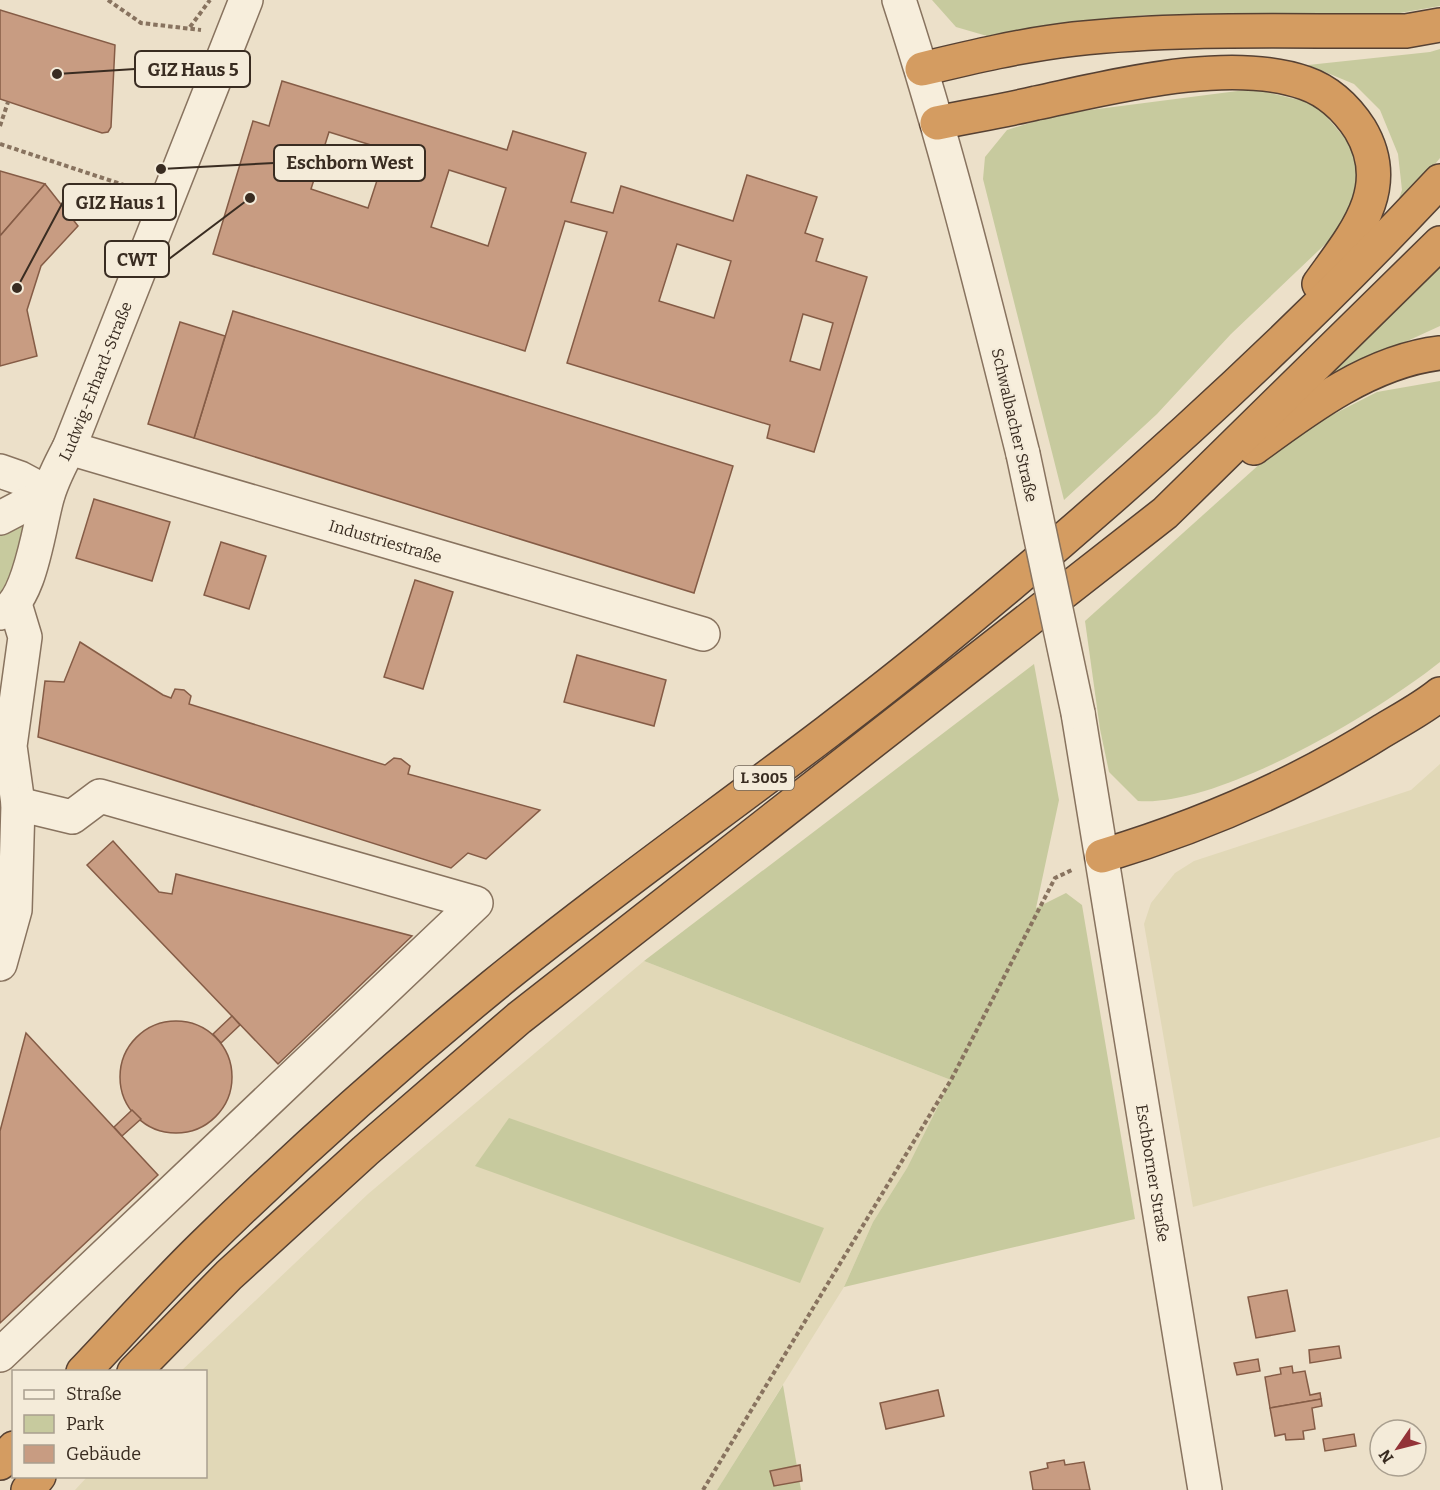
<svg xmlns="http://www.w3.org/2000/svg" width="1440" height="1490" font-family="Bitter,serif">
<rect width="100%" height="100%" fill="#ece0c9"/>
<!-- farmland -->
<g fill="#e1d8b7">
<path d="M1440 764V1137L1193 1207 1144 924 1151 903 1175 873 1194 861 1411 790Z"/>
<path d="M644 961 951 1080 907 1168 873 1222 844 1287 717 1490H75L87 1477 206 1476V1372L181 1371 368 1194Z"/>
</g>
<!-- green -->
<g fill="#c7ca9e">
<path d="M932 0H1440V6L1377 17 1317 14 1145 15 987 36 956 27Z"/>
<path d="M1440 49V158L1393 215 1402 190 1398 154 1380 110 1354 84 1308 65 1430 52Z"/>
<path d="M1253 89 1316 104 1354 149 1360 211 1231 334 1157 414 1064 500 983 179 985 157 1007 130 1059 114Z"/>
<path d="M1440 266V326L1368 359 1297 404Z"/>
<path d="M1440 381V662C1376 713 1220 807 1138 801L1109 772 1100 729 1085 621 1291 436 1377 392Z"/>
<path d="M27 516 20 568 0 594V529Z"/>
<path d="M1034 664 1059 800 1036 908 1066 893 1082 905 1135 1219 844 1287 873 1222 907 1168 951 1080 644 961Z"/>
<path d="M509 1118 824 1228 800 1283 475 1166Z"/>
<path d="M783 1385 801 1490H717Z"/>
</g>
<!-- building -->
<g fill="#c89c82" stroke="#855c46" stroke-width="1.5" fill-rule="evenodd">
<path d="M0 10 115 45 111 127 108 132 102 133 0 99Z"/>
<path d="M282 81 507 150 513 131 586 153 571 202 613 213 621 186 733 221 747 175 817 197 805 233 823 239 816 261 867 277 814 452 767 438 770 425 567 363 607 232 565 221 525 351 213 254 253 121 269 126ZM329 132 387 150 368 208 311 189ZM449 170 506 188 488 246 431 227ZM677 244 731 261 714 318 659 301ZM803 314 833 323 820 370 790 361Z"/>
<path d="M0 171 45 184 0 236Z"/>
<path d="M45 184 78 226 41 266 27 310 37 356 0 366V236Z"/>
<path d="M233 311 733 466 694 593 194 438Z"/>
<path d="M180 322 225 336 194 438 148 424Z"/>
<path d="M94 499 170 522 152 581 76 558Z"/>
<path d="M221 542 266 556 249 609 204 595Z"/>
<path d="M415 580 453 592 423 689 384 677Z"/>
<path d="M80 642 163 695 171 698 175 689 184 690 191 696 189 704 385 765 394 758 401 759 410 766 408 774 540 810 486 859 468 853 451 868 38 737 45 681 64 682Z"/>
<path d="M577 655 666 680 654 726 564 702Z"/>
<path d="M113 841 159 892 172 894 176 874 412 936 278 1064 87 865Z"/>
<path d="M232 1016 240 1025 221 1043 213 1034Z"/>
<circle cx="176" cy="1077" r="56"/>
<path d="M26 1033 158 1175 0 1323V1131Z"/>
<path d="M132 1110 141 1119 122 1136 114 1127Z"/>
<path d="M1287 1290 1295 1331 1256 1338 1248 1297Z"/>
<path d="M1339 1346 1341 1358 1310 1363 1309 1350Z"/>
<path d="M1258 1359 1260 1371 1237 1375 1234 1363Z"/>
<path d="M1292 1366 1293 1373 1305 1371 1310 1395 1320 1393 1321 1399 1270 1408 1265 1377 1281 1374 1280 1368Z"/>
<path d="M938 1390 944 1416 886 1429 880 1403Z"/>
<path d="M1321 1399 1322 1406 1312 1408 1315 1429 1303 1431 1304 1439 1286 1440 1285 1434 1275 1436 1270 1408Z"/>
<path d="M1354 1434 1356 1446 1325 1451 1323 1439Z"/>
<path d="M1064 1460 1065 1465 1084 1462 1090 1490H1033L1030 1472 1048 1468 1047 1463Z"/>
<path d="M800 1465 802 1481 774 1486 770 1471Z"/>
</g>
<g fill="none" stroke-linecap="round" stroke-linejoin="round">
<!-- minor casing -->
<g stroke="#88735f" stroke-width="36">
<g id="minor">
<path d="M899 0C948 150 985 302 1023 454"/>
<path id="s1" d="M69 448 703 634"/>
<path d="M0 471 20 478 48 493"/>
<path d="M0 518 48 493"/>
<path id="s2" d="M0 613C31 605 39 523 48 495 53 478 61 463 69 448L246 0"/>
<path id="s3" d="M1078 713 1205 1490"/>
<path d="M0 964 15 910 18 804 10 746 25 637 15 604"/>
<path d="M0 1355 476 903 100 796 72 817 18 804"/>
</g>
</g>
<!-- highway casing -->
<g stroke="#564133" stroke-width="36">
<g id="highway">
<path d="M922 69C972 57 1022 45 1074 39 1184 27 1296 32 1406 31L1440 25"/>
<path d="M937 123C970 116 1003 111 1036 103 1112 87 1229 56 1305 83 1328 91 1347 109 1360 129 1396 189 1353 236 1319 284"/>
<path d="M1254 448C1308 408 1371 361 1440 353"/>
<path d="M1102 856C1201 826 1295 786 1382 731 1402 719 1423 708 1440 694"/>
<path d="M83 1372C123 1330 161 1287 202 1247 295 1156 393 1068 493 986 639 867 795 762 940 643 1116 499 1285 347 1440 181"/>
<path d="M134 1372 229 1275 365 1151 519 1018 1165 513 1440 243"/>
<path d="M0 1463 14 1448"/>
<path d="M28 1490 39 1476"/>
</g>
</g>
<!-- path -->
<g stroke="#88735f" stroke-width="4" stroke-dasharray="4.5 3" stroke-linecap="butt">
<path d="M108 0 141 23 201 30"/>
<path d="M190 27 210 0"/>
<path d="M0 126 8 102"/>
<path d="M0 144 139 190"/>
<path d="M703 1490 951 1080 1055 878 1074 869"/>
</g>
<!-- minor -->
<use href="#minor" stroke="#f7eedc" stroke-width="33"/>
<!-- highway -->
<use href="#highway" stroke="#d49c61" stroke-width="33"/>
<!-- minor-bridge casing -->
<g stroke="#88735f" stroke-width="36" stroke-linecap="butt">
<path id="minor-bridge" d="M1023 454 1078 713"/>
</g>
<!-- minor-bridge -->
<use href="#minor-bridge" stroke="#f7eedc" stroke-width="33"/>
</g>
<g text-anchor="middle" stroke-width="4.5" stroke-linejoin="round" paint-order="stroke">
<!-- shield labels -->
<rect fill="#f4ebd9" stroke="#716558" stroke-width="1.5" x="734" y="766" width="60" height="24" rx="4.5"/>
<g font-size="15" font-weight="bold" fill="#392c21">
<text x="764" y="783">L 3005</text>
</g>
<!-- street labels -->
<g font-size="16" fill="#392c21" stroke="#f4ebd9">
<text dy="6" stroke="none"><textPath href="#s2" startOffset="255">Ludwig-Erhard-Straße</textPath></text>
<text transform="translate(1015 425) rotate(77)" y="6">Schwalbacher Straße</text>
<text dy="6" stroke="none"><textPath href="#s1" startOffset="330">Industriestraße</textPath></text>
<text dy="6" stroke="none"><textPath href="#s3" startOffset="466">Eschborner Straße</textPath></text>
</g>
</g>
<!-- callouts -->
<path fill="none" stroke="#392c21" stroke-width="2" d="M57 74L135 69M161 169L274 163M17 288L63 202M250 198L169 259"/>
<g fill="#392c21" stroke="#f4ebd9" stroke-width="2">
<circle cx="57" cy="74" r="6"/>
<circle cx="161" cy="169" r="6"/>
<circle cx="17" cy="288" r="6"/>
<circle cx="250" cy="198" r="6"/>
</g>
<g fill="#f4ebd9" stroke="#392c21" stroke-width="2">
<rect x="135" y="51" width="115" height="36" rx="6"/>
<rect x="274" y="145" width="151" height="36" rx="6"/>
<rect x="63" y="184" width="113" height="36" rx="6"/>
<rect x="105" y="241" width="64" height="36" rx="6"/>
</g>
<g font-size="18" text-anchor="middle" font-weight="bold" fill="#392c21">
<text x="193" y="76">GIZ Haus 5</text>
<text x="350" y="169">Eschborn West</text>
<text x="120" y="209">GIZ Haus 1</text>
<text x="137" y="266">CWT</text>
</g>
<!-- legend -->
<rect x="12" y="1370" width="195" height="108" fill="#f4ebd9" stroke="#a99f8f" stroke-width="1.5"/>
<rect x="24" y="1390" width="30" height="9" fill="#f7eedc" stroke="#a99f8f" stroke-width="1.5"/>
<text x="66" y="1400" font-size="18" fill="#392c21">Straße</text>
<rect x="24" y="1415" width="30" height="18" fill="#c7ca9e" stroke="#a99f8f" stroke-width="1.5"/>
<text x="66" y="1430" font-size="18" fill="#392c21">Park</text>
<rect x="24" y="1445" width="30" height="18" fill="#c89c82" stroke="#a99f8f" stroke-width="1.5"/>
<text x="66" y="1460" font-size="18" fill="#392c21">Gebäude</text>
<!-- north arrow -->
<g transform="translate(1398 1448) rotate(235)"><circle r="28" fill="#f4ebd9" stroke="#a99f8f" stroke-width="1.5"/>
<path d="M0-4.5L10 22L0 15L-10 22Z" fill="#933338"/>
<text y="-9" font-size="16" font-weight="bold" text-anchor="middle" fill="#392c21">N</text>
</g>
</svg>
